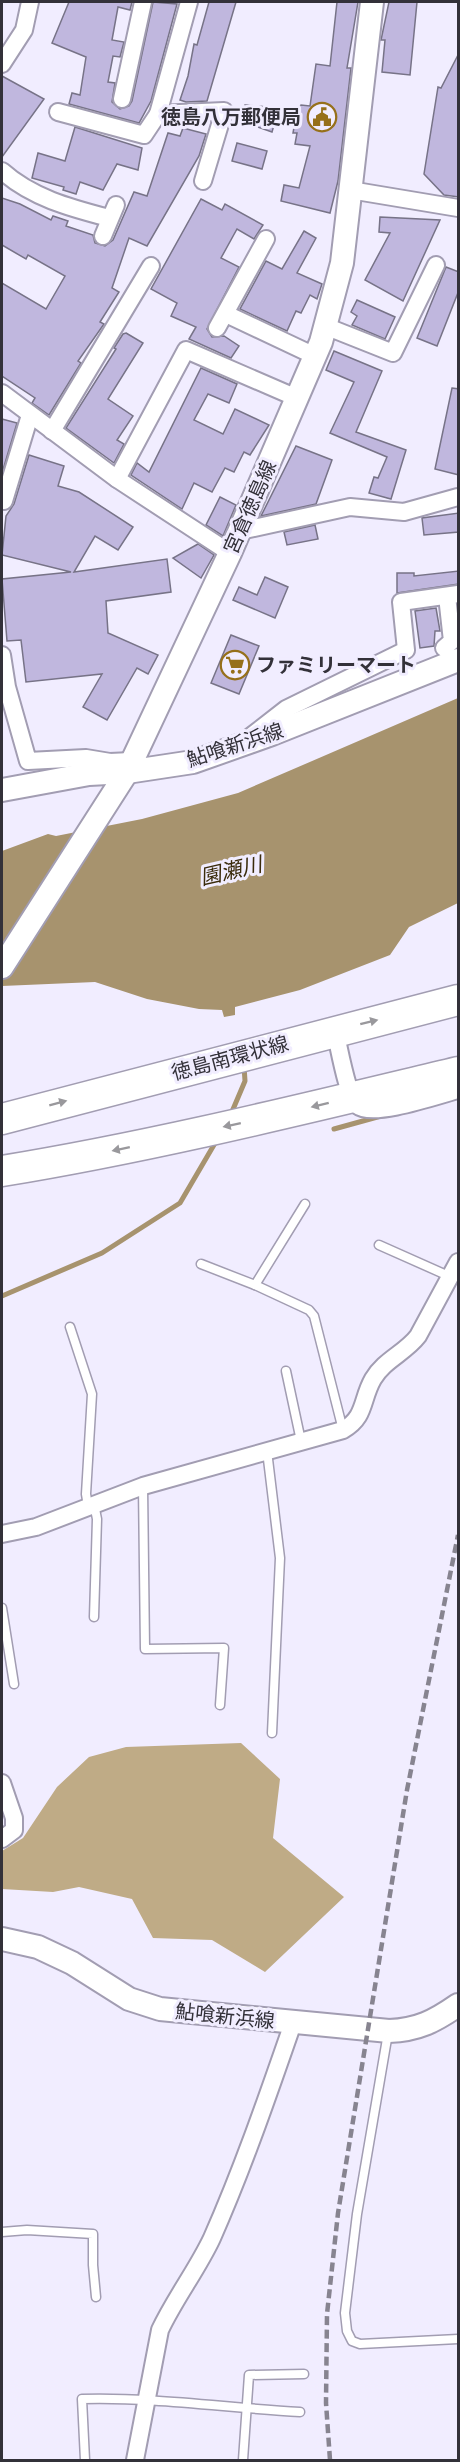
<svg xmlns="http://www.w3.org/2000/svg" width="460" height="2462" font-family="Overpass,'Noto Sans JP',sans-serif">
<rect width="100%" height="100%" fill="#f1edff"/>
<!-- forest -->
<path fill="#bfab86" d="M241 1743 280 1779 273 1838 344 1897 265 1972 212 1940 153 1938 132 1899 79 1887 53 1892 2 1889V1851L23 1838 57 1787 89 1757 126 1747Z"/>
<!-- water -->
<path fill="#a7936e" d="M458 698V903L409 927 390 955 300 990 235 1007V1015L224 1017 222 1010 199 1009 147 999 95 982 2 986V851L48 834 56 836 142 819 238 793Z"/>
<g fill="none" stroke-linecap="round" stroke-linejoin="round">
<!-- stream -->
<g stroke="#a7936e" stroke-width="5">
<path d="M231 1114 245 1081 244 1066"/>
<path d="M334 1129 381 1116"/>
<path d="M2 1296 102 1253 180 1203 218 1138"/>
</g>
</g>
<!-- building -->
<g fill="#c0b7de" stroke="#777387" stroke-width="1.5">
<path d="M69 2H132L130 10 118 7 112 40 124 42 120 57 113 56 108 82 115 83 112 102 120 109 129 106 132 101 153 2 177 4 151 101 139 123 69 104 72 93 80 95 86 57 52 43Z"/>
<path d="M209 2H236L207 101 186 102 180 100 188 76 194 44 197 45Z"/>
<path d="M337 2H358L347 68H351L338 181 330 213 281 201 284 185 299 188 310 146 295 144 297 133H293L297 110 301 105 310 106 316 64 330 66Z"/>
<path d="M389 2H417L410 75 382 72 385 40H381Z"/>
<path d="M459 53V197L444 195 424 174 438 87 441 88Z"/>
<path d="M2 76 44 99 2 157Z"/>
<path d="M245 105 279 108 272 132 243 122Z"/>
<path d="M75 127 142 148 138 170 117 164 103 190 80 182 76 194 63 190 64 187 32 178 38 153 65 161Z"/>
<path d="M183 128 206 134 199 156 147 246 129 238 112 288 119 292 100 322 104 324 78 361 81 363 49 415 32 403 35 398 2 376V283L46 309 65 276 28 255 26 259 2 245V198L20 204 51 220 53 216 68 221 66 226 93 235 95 243 105 246 113 240 134 192 147 196 168 133 180 136Z"/>
<path d="M237 143 267 151 262 169 232 161Z"/>
<path d="M201 199 222 210 225 204 263 225 254 239 237 229 221 258 239 267 207 329 212 337 224 336 239 346 231 358 189 339 196 327 171 316 177 303 151 289Z"/>
<path d="M380 217 440 220 403 301 365 280 390 233 379 232Z"/>
<path d="M304 231 316 238 297 273 322 284 317 299 310 295 301 313 296 311 287 331 240 309 266 261 282 269Z"/>
<path d="M446 267 459 272V290L437 346 417 338Z"/>
<path d="M357 300 395 317 385 339 352 325 357 316 351 312Z"/>
<path d="M126 333 143 343 108 399 133 416 117 440 124 444 114 463 66 428 116 349 114 348 123 334Z"/>
<path d="M334 351 382 371 356 432 406 450 391 499 369 493 374 477 378 478 387 457 330 433 354 382 326 370Z"/>
<path d="M201 368 237 384 229 403 208 394 194 420 223 434 235 409 269 425 250 455 244 452 234 472 225 468 212 492 194 483 182 509 131 475 137 463 149 472Z"/>
<path d="M452 388 459 389V475L435 469Z"/>
<path d="M2 419 17 423 2 473Z"/>
<path d="M296 446 332 460 316 504 261 516Z"/>
<path d="M29 455 64 466 58 486 79 492 133 527 118 550 95 536 74 572 167 559 171 592 106 601 108 633 158 655 148 674 137 668 107 720 83 707 102 674 26 682 21 640 7 641 2 579 71 572 2 555 6 516 14 504Z"/>
<path d="M220 497 236 505 223 536 206 525Z"/>
<path d="M459 513V532L424 535 422 518Z"/>
<path d="M315 525 318 539 287 545 284 532Z"/>
<path d="M198 544 214 555 201 578 173 558Z"/>
<path d="M459 571V584L397 593V573H414V576Z"/>
<path d="M265 577 288 587 275 618 233 600 239 587 257 595Z"/>
<path d="M436 608 440 631H435L434 646 420 648 415 611Z"/>
<path d="M231 635 259 646 239 694 211 683Z"/>
</g>
<g fill="none" stroke-linecap="round" stroke-linejoin="round">
<!-- lane casing -->
<g stroke="#a29db2" stroke-width="11">
<g id="lane">
<path d="M305 1204 255 1285 309 1310 314 1316 343 1430"/>
<path d="M379 1245 451 1277"/>
<path d="M201 1264 255 1285"/>
<path d="M70 1327 92 1394 86 1494 88 1506"/>
<path d="M286 1371 301 1441"/>
<path d="M267 1451 280 1558 272 1733"/>
<path d="M143 1486 145 1649 224 1648 220 1705"/>
<path d="M94 1504 97 1519 94 1617"/>
<path d="M2 1608 14 1684"/>
<path d="M388 2033 357 2214 345 2313 347 2331 352 2341 360 2344 458 2339"/>
<path d="M2 2232 27 2230 93 2234V2265L96 2297"/>
<path d="M85 2460 82 2399C155 2397 227 2408 300 2412"/>
<path d="M243 2460 249 2375 304 2374"/>
</g>
</g>
<!-- street casing -->
<g stroke="#a29db2" stroke-width="20">
<g id="street">
<path d="M189 2 158 114 224 111 203 181"/>
<path d="M2 64 24 30 30 2"/>
<path d="M122 99 143 2"/>
<path d="M58 112 144 135 158 114"/>
<path d="M2 171C32 198 71 208 109 218"/>
<path d="M350 190 458 208"/>
<path d="M103 236 116 205"/>
<path d="M226 314 315 356"/>
<path d="M325 326 393 353 436 265"/>
<path d="M217 328 266 239"/>
<path d="M2 393 117 479 230 553"/>
<path d="M52 431 151 266"/>
<path d="M117 479 186 350 297 398"/>
<path d="M4 501 30 415"/>
<path d="M240 531 350 507 404 512 458 497"/>
<path d="M444 648 452 641 447 596"/>
<path d="M2 655 7 687 28 761 86 758 110 762 131 761"/>
<path d="M250 737 286 709 406 650 401 602 458 594"/>
<path d="M335 1031C339 1046 347 1097 358 1106 373 1118 439 1095 458 1090"/>
<path d="M2 1534 36 1527 143 1486 343 1430C366 1417 361 1400 373 1379 384 1360 405 1353 418 1336L458 1262"/>
<path d="M2 1783 14 1818V1830L2 1839"/>
<path d="M135 2460 160 2330C175 2298 197 2270 212 2238 243 2168 268 2095 293 2023"/>
</g>
</g>
<!-- secondary casing -->
<g stroke="#a29db2" stroke-width="26">
<g id="secondary">
<path d="M2 790 89 774 127 772 193 762 272 734 458 660"/>
<path d="M2 967 127 772 230 553 321 342 342 263 372 2"/>
<path d="M2 1939 38 1947 72 1963 129 1999 160 2009 389 2031C418 2030 435 2021 458 2005"/>
</g>
</g>
<!-- highway casing -->
<g stroke="#a29db2" stroke-width="33">
<g id="highway">
<path d="M2 1119 458 1000"/>
<path d="M2 1171C155 1146 307 1108 458 1072"/>
</g>
</g>
<!-- lane -->
<use href="#lane" stroke="#fff" stroke-width="8"/>
<!-- street -->
<use href="#street" stroke="#fff" stroke-width="16"/>
<!-- secondary -->
<use href="#secondary" stroke="#fff" stroke-width="22"/>
<!-- highway -->
<use href="#highway" stroke="#fff" stroke-width="30"/>
<!-- rail -->
<path stroke="#878490" stroke-width="4.5" stroke-dasharray="9 4.5" stroke-linecap="butt" d="M330 2460 326 2403 327 2314 338 2213 407 1790 458 1535"/>
</g>
<!-- one-way arrows -->
<defs><path id="oneway-solid" d="M-6-.8H1V-3.2L6.5 0L1 3.2V.8H-6Z" transform="scale(1.5)"/></defs>
<g fill="#99989c">
<use href="#oneway-solid" transform="translate(369 1022) rotate(-14)"/>
<use href="#oneway-solid" transform="translate(58 1103) rotate(-15)"/>
<use href="#oneway-solid" transform="translate(320 1105) rotate(166)"/>
<use href="#oneway-solid" transform="translate(232 1125) rotate(168)"/>
<use href="#oneway-solid" transform="translate(121 1149) rotate(168)"/>
</g>
<!-- icons -->
<defs>
<g id="civic-ring" transform="scale(1.5)"><circle r="9.5" fill="#f1edff" stroke="#96701a" stroke-width="1.5"/><path d="M-.6-6.5H3V-4.5H.6V-3L4-1V1h2V6H-6V1h2V-1L-.6-3ZM-1.2 2.5V6h2.4V2.5Z" fill="#96701a"/></g>
<g id="supermarket-ring" transform="scale(1.5)"><circle r="9.5" fill="#f1edff" stroke="#96701a" stroke-width="1.5"/><path d="M-6-5.5h2.5l.6 2H6L4.5 2H-2.5L-4.4-4H-6ZM-1.5 3.2a1.3 1.3 0 1 0 .1 0ZM3 3.2a1.3 1.3 0 1 0 .1 0Z" fill="#96701a"/></g>
</defs>
<g fill-rule="evenodd">
<use href="#civic-ring" x="322" y="117"/>
<use href="#supermarket-ring" x="235" y="665"/>
</g>
<g text-anchor="middle" stroke-width="6" stroke-linejoin="round" paint-order="stroke">
<!-- poi labels -->
<g font-size="20" font-weight="bold" fill="#333139" stroke="#f1edff" text-anchor="end">
<text x="301" y="124">徳島八万郵便局</text>
<text x="256" y="672" text-anchor="start">ファミリーマート</text>
</g>
<!-- street labels -->
<g font-size="20" fill="#333139" stroke="#f1edff">
<text transform="translate(250 507) rotate(-66)" y="7">宮倉徳島線</text>
<text transform="translate(235 745) rotate(-18)" y="7">鮎喰新浜線</text>
<text transform="translate(230 1058) rotate(-15)" y="7">徳島南環状線</text>
<text transform="translate(225 2016) rotate(6)" y="7">鮎喰新浜線</text>
</g>
<!-- water labels -->
<g font-size="21" font-style="italic" fill="#3a2b0b" stroke="#f1edff">
<text transform="translate(231 871) rotate(-13)" y="7">園瀬川</text>
</g>
</g>
<!-- border -->
<rect width="460" height="2462" fill="none" stroke="#333139" stroke-width="6"/>
</svg>
